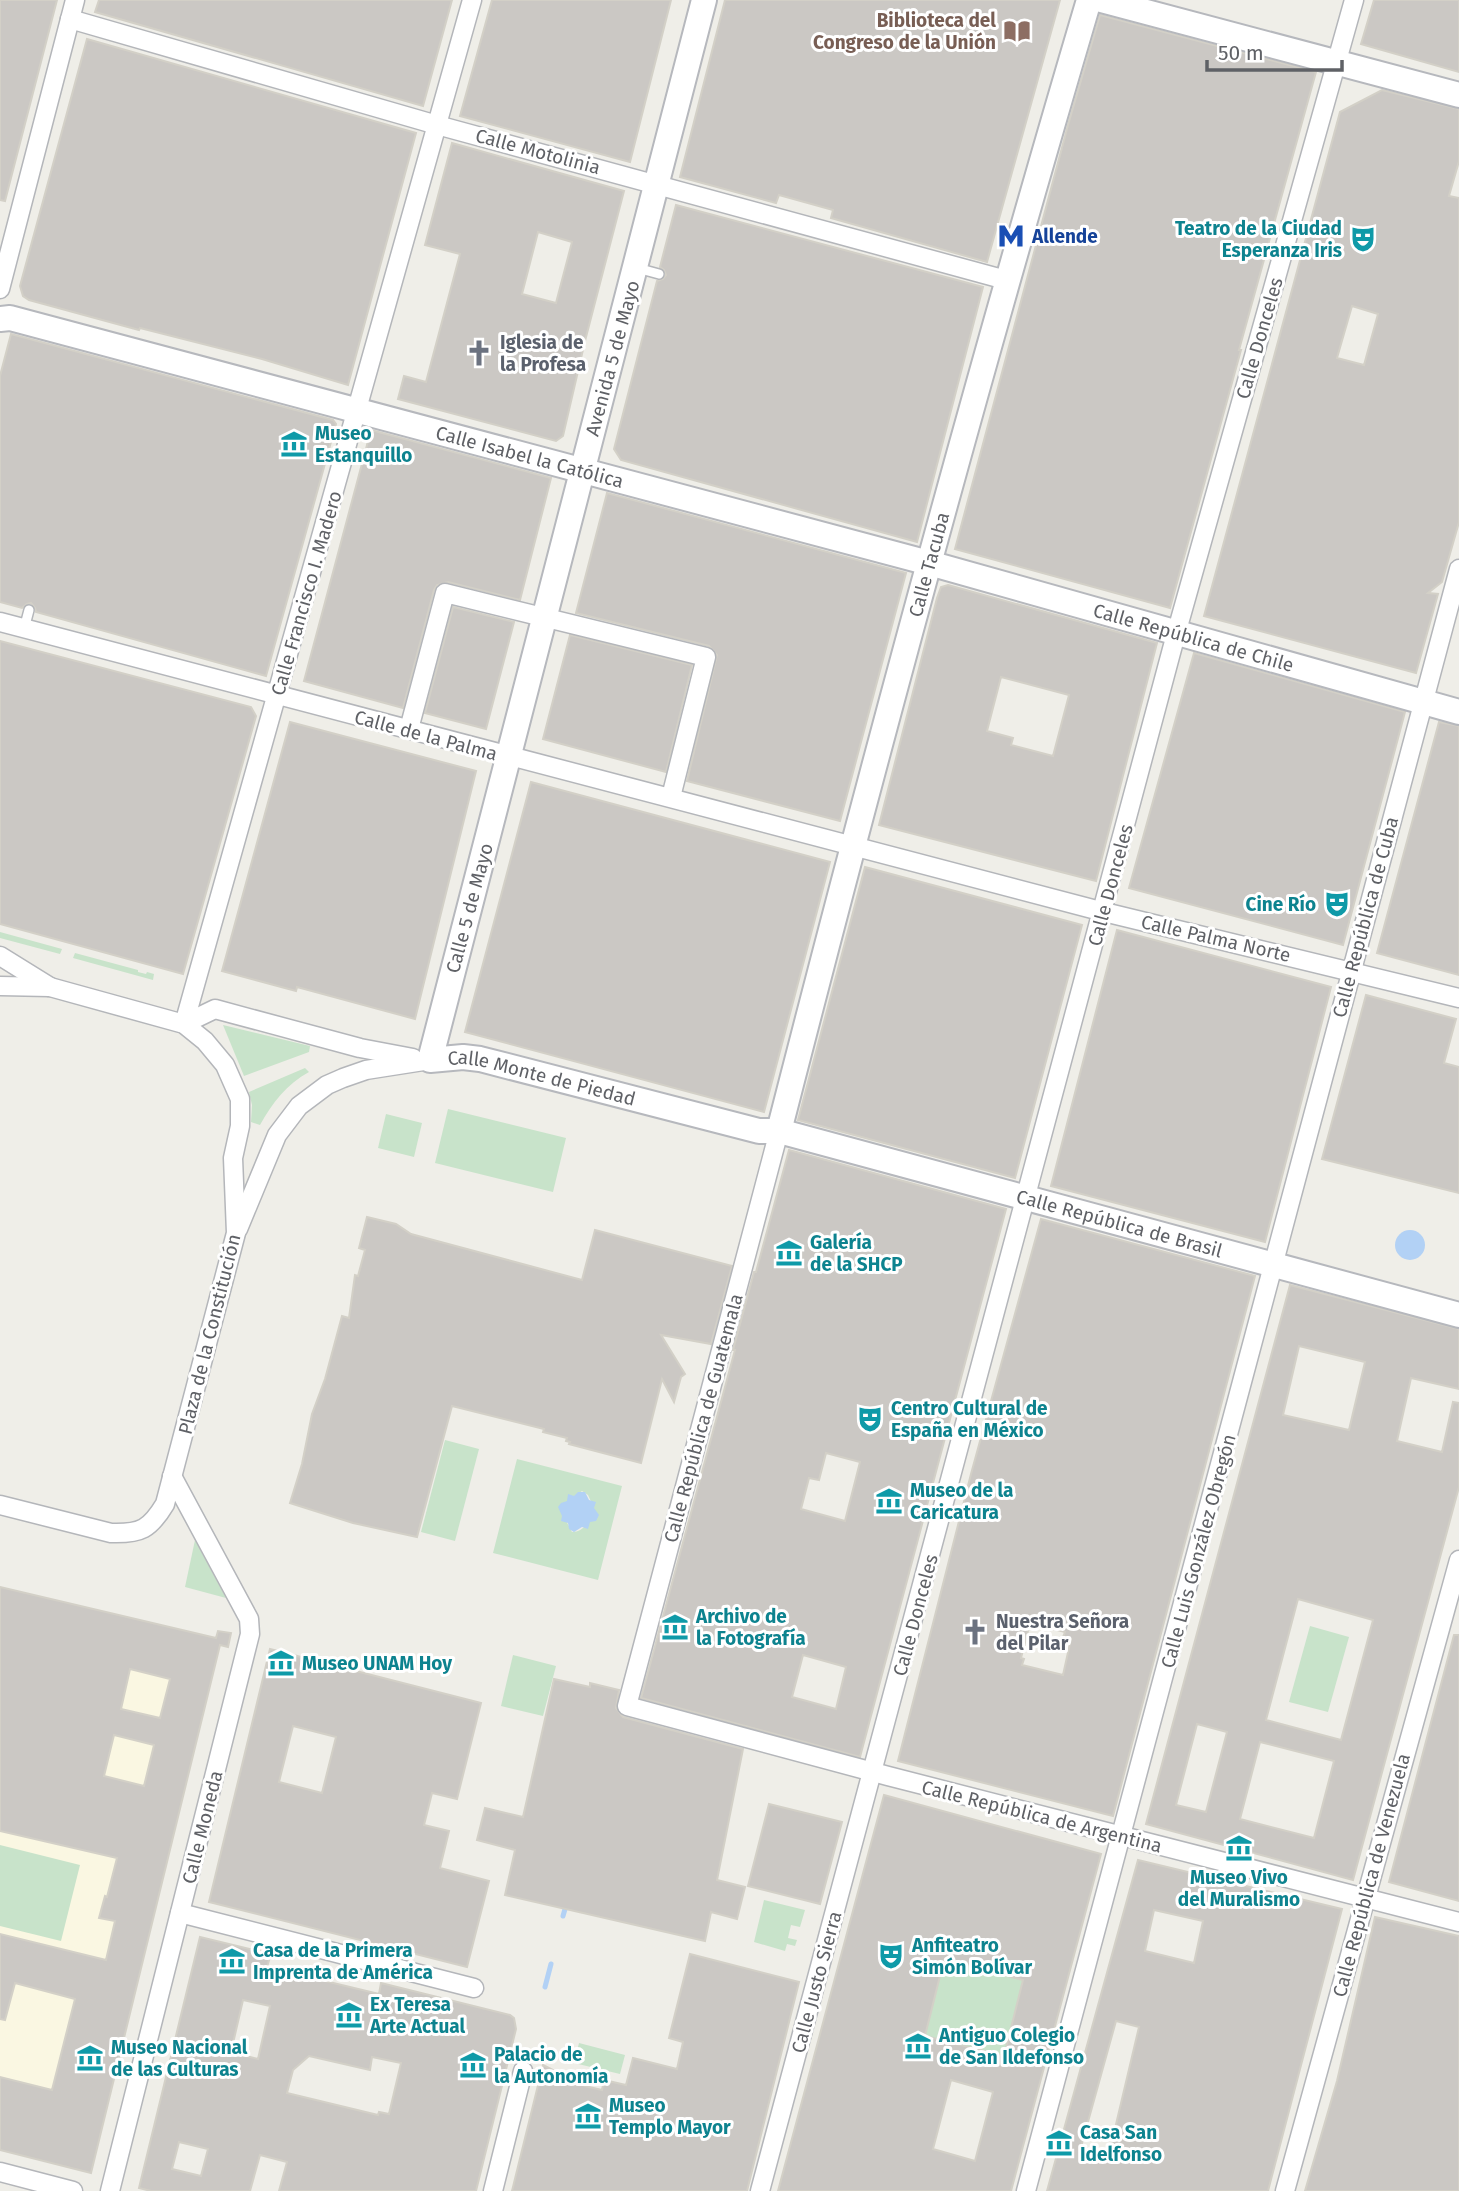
<svg xmlns="http://www.w3.org/2000/svg" width="1459" height="2191" font-family="'Fira Sans',sans-serif">
<rect width="100%" height="100%" fill="#efeee8"/>
<!-- commercial -->
<path fill="#faf7e2" d="M0 1587 216 1638 218 1631 231 1633 228 1647 220 1646 91 2173 0 2150Z"/>
<!-- green -->
<g fill="#c8e3ca" fill-rule="evenodd">
<path d="M0 932 62 949 60 954 0 938Z"/>
<path d="M75 953 138 970V972L146 974 147 972 154 974 153 980 73 958Z"/>
<path d="M223 1025 310 1046 309 1052 244 1076Z"/>
<path d="M305 1068 309 1072C287 1084 272 1103 260 1125L251 1122 252 1105 249 1092Z"/>
<path d="M448 1109 566 1138 553 1192 435 1163Z"/>
<path d="M386 1114 422 1123 414 1157 378 1148Z"/>
<path d="M445 1440 479 1449 455 1541 421 1532Z"/>
<path d="M517 1459 622 1486 598 1580 493 1553ZM582 1491 588 1495 594 1508C591 1519 585 1532 572 1532L563 1515 567 1502Z"/>
<path d="M195 1540 226 1598 185 1587Z"/>
<path d="M1310 1626 1349 1637 1328 1712 1289 1702Z"/>
<path d="M513 1655 556 1666 543 1716 501 1706Z"/>
<path d="M0 1845 80 1865 61 1941 0 1926Z"/>
<path d="M764 1900 805 1910 800 1927 791 1925 788 1938 797 1940 795 1946 787 1944 785 1951 754 1942Z"/>
<path d="M944 1960 1023 1980 1004 2056 925 2036Z"/>
<path d="M579 2043 625 2055 620 2074 574 2063Z"/>
</g>
<!-- water -->
<g fill="#b2d1f5">
<circle cx="1410" cy="1245" r="15"/>
<path d="M578 1492H585L589 1500 596 1502 594 1508 599 1515 596 1521 590 1522 588 1529 582 1527 574 1532 569 1529 568 1523 561 1521 562 1516 558 1507 561 1503 567 1501 568 1494 574 1496Z"/>
</g>
<g fill="none" stroke-linecap="round" stroke-linejoin="round">
<!-- stream -->
<g stroke="#b2d1f5" stroke-width="5">
<path d="M563 1916 567 1902"/>
<path d="M545 1987 551 1964"/>
</g>
</g>
<!-- building -->
<g fill="#cbc8c4" stroke="#d3d0c7" stroke-width="2" fill-rule="evenodd">
<path d="M0 0H57L5 201 0 200Z"/>
<path d="M99 0H452L423 106 95 12Z"/>
<path d="M492 0H671L630 162 460 116Z"/>
<path d="M725 0H1060L987 262 831 218 833 210 779 195 776 203 680 177Z"/>
<path d="M1374 0H1459V72L1361 44Z"/>
<path d="M1100 15 1316 72 1239 350H1241L1170 608 955 549 1068 125Z"/>
<path d="M87 39 416 133 348 385 262 359 140 328 139 330 29 300 23 296 20 286Z"/>
<path d="M1382 90 1459 109V161L1449 196 1459 198V522L1442 582 1428 593 1438 594 1416 673 1204 616 1340 112ZM1352 306 1378 314 1364 365 1337 358Z"/>
<path d="M452 143 624 191 585 341 563 436 556 441 398 399 404 376 426 382 460 254 425 245ZM538 232 572 242 556 303 522 294Z"/>
<path d="M676 205 983 287 917 542 621 460 614 449 657 281 663 279 666 275 664 270 660 267Z"/>
<path d="M11 334 333 420 336 424 266 676 36 612 35 608 31 603 27 604 22 608 0 602V376Z"/>
<path d="M371 430 551 478 520 600 448 582 437 585 434 590 403 708 304 681Z"/>
<path d="M607 493 906 573 840 821 687 781 717 655 709 646 576 613Z"/>
<path d="M948 585 1157 643 1096 881 879 825 937 598 941 587ZM1001 677 1069 695 1053 756 1011 745 1013 738 987 731Z"/>
<path d="M453 607 514 622 486 729 425 713Z"/>
<path d="M570 635 692 665 666 772 543 739Z"/>
<path d="M0 641 251 707 256 716 183 974 0 924Z"/>
<path d="M1194 653 1405 712 1343 945 1129 888Z"/>
<path d="M290 722 476 771 415 1019 297 987 296 991 222 971Z"/>
<path d="M1439 722 1459 726V975L1377 953Z"/>
<path d="M531 782 830 862 764 1112 465 1032Z"/>
<path d="M865 867 1082 925 1015 1178 798 1120Z"/>
<path d="M1117 930 1331 987 1265 1242 1051 1186Z"/>
<path d="M1366 995 1456 1019 1444 1063 1459 1067V1193L1322 1159Z"/>
<path d="M789 1150 1006 1209 860 1757 641 1698 735 1350H733L754 1272H756ZM826 1453 860 1462 845 1521 801 1509 809 1478 819 1480ZM803 1655 846 1667 836 1709 792 1697Z"/>
<path d="M367 1217 396 1224 411 1234 582 1280 595 1230 732 1266 711 1344 661 1335 685 1374 681 1377 674 1402 662 1379 641 1463 569 1444 570 1442 566 1441 567 1438 543 1432 544 1429 452 1406 417 1537 353 1523 290 1503 302 1464 312 1414 325 1379 342 1316 349 1318 355 1275 358 1276 365 1250 359 1248Z"/>
<path d="M1041 1219 1255 1276 1113 1816 898 1761 971 1474ZM1030 1623 1065 1632 1063 1637 1071 1639 1063 1675 1022 1665 1024 1659 1021 1658Z"/>
<path d="M1290 1285 1459 1329V1389L1411 1378 1397 1441 1442 1452 1453 1402 1459 1403V1487L1353 1880 1146 1824ZM1299 1346 1365 1362 1349 1430 1283 1415ZM1298 1599 1373 1620 1341 1740 1266 1720ZM1197 1724 1227 1732 1206 1812 1176 1805ZM1260 1742 1334 1761 1314 1838 1240 1819Z"/>
<path d="M0 1587 216 1638 218 1631 231 1633 228 1647 220 1645 91 2173 0 2150V2077L52 2090 75 1999 15 1983 5 2020 0 2019V1934L106 1960 115 1921 99 1918 105 1896 107 1897 117 1858 0 1831ZM130 1669 170 1679 160 1718 121 1709ZM114 1735 154 1745 144 1786 104 1776Z"/>
<path d="M1454 1635H1459V1901L1389 1882Z"/>
<path d="M270 1649 481 1703 457 1799 432 1793 424 1825 449 1831 440 1868 489 1881 467 1967 209 1902ZM293 1726 336 1737 322 1793 279 1782Z"/>
<path d="M554 1679 590 1687V1683L619 1690 616 1708 623 1717 743 1749 717 1880 745 1887 737 1919 711 1912 705 1941 505 1895 515 1850 477 1840 485 1808 523 1817Z"/>
<path d="M884 1795 1101 1854 1011 2191H778ZM944 1960 1023 1980 1004 2056 925 2036ZM951 2080 993 2092 975 2161 933 2149Z"/>
<path d="M769 1804 842 1822 820 1904 748 1886Z"/>
<path d="M1138 1860 1342 1909 1268 2191H1047ZM1154 1910 1203 1921 1194 1963 1145 1951ZM1116 2021 1139 2027 1109 2154 1081 2147Z"/>
<path d="M1375 1917 1459 1936V2191H1305L1337 2081Z"/>
<path d="M200 1937 271 1954 267 1967 379 1994 381 1983 510 2015 514 2018 516 2029 476 2191H279L287 2162 260 2155 250 2191H151L139 2188ZM243 2000 270 2006 258 2059 231 2052ZM309 2056 370 2070 372 2057 401 2063 389 2114 379 2112 378 2115 287 2093 293 2070ZM179 2142 208 2149 201 2176 172 2169Z"/>
<path d="M690 1954 799 1982 747 2191H512L543 2065 585 2086 602 2090 604 2080 626 2085 633 2058 677 2069 683 2042 669 2038Z"/>
</g>
<g fill="none" stroke-linecap="round" stroke-linejoin="round">
<!-- lane casing -->
<g stroke="#b4b6ba" stroke-width="12">
<g id="lane">
<path d="M637 268 659 274"/>
<path d="M24 629 29 610"/>
</g>
</g>
<!-- street casing -->
<g stroke="#b4b6ba" stroke-width="21">
<g id="street">
<path d="M70 19 437 125 1006 280"/>
<path d="M0 289 75 0"/>
<path d="M0 622 1104 912 1459 998"/>
<path d="M409 729 445 593 706 657 671 797"/>
<path d="M0 956 50 987"/>
<path d="M0 986 50 987 184 1024 205 1041 225 1065 240 1099V1126L233 1158 236 1233 165 1504C150 1529 141 1534 111 1533L0 1505"/>
<path d="M184 1024 472 0"/>
<path d="M184 1024 215 1009 360 1048 413 1058"/>
<path d="M779 1131 627 1706 888 1776 1459 1922"/>
<path d="M238 1229 277 1135 299 1106 327 1085 343 1078 366 1070 430 1060"/>
<path d="M180 1913 474 1988"/>
<path d="M0 2172 73 2191"/>
<path d="M110 2191 250 1634 249 1619 172 1476"/>
<path d="M493 2191 523 2071"/>
<path d="M760 2191 1176 634 1354 0"/>
<path d="M1026 2191C1173 1651 1312 1109 1459 569"/>
<path d="M1285 2191 1459 1560"/>
</g>
</g>
<!-- secondary casing -->
<g stroke="#b6b8bd" stroke-width="28">
<g id="secondary">
<path id="s1" d="M704 0 430 1060 463 1057 480 1059 759 1131H779L1459 1315"/>
<path d="M1101 0 1459 95"/>
<path id="s2" d="M0 319 10 318 929 563 1459 712"/>
<path id="s3" d="M779 1131C876 752 978 375 1089 0"/>
</g>
</g>
<!-- lane -->
<use href="#lane" stroke="#fff" stroke-width="9"/>
<!-- street -->
<use href="#street" stroke="#fff" stroke-width="18"/>
<!-- secondary -->
<use href="#secondary" stroke="#fff" stroke-width="24"/>
</g>
<!-- icons -->
<defs>
<g id="library-bare" transform="scale(2.1)"><path d="M-6-4Q-3-5.5-.7-3.5V5Q-3 3-6 4ZM6-4Q3-5.5 .7-3.5V5Q3 3 6 4Z" fill="#8d6e63" stroke="#fff" stroke-width="2.5" paint-order="stroke"/></g>
<g id="metro-bare" transform="scale(2.1)"><path d="M-5.5 5V-5H-3L0 0L3-5H5.5V5H3V-.5L0 4L-3-.5V5Z" fill="#1a4fb4" stroke="#fff" stroke-width="2.5" paint-order="stroke"/></g>
<g id="theatre-bare" transform="scale(2.1)"><path d="M-5-5.5Q0-4 5-5.5V0Q5 5 0 6Q-5 5-5 0ZM-3.3-2.5H-1v1.5H-3.3ZM1-2.5H3.3v1.5H1ZM-2.8 1Q0 5.5 2.8 1Z" fill="#0f9aa8" stroke="#fff" stroke-width="2.5" paint-order="stroke"/></g>
<g id="church-bare" transform="scale(2.1)"><path d="M-1.2-6h2.4v3.5h3.3v2.4h-3.3V6h-2.4V-.1h-3.3v-2.4h3.3Z" fill="#6b7280" stroke="#fff" stroke-width="2.5" paint-order="stroke"/></g>
<g id="museum-bare" transform="scale(2.1)"><path d="M0-6L6-3V-2H-6V-3ZM-5-1h2V3h-2ZM-1-1h2V3h-2ZM3-1h2V3H3ZM-6 4H6V6H-6Z" fill="#0f9aa8" stroke="#fff" stroke-width="2.5" paint-order="stroke"/></g>
</defs>
<g fill-rule="evenodd">
<use href="#library-bare" x="1017" y="31"/>
<use href="#metro-bare" x="1011" y="236"/>
<use href="#theatre-bare" x="1363" y="239"/>
<use href="#church-bare" x="479" y="353"/>
<use href="#museum-bare" x="294" y="444"/>
<use href="#theatre-bare" x="1337" y="904"/>
<use href="#museum-bare" x="789" y="1253"/>
<use href="#theatre-bare" x="870" y="1419"/>
<use href="#museum-bare" x="889" y="1501"/>
<use href="#museum-bare" x="675" y="1627"/>
<use href="#church-bare" x="975" y="1632"/>
<use href="#museum-bare" x="281" y="1663"/>
<use href="#museum-bare" x="1239" y="1848"/>
<use href="#theatre-bare" x="891" y="1956"/>
<use href="#museum-bare" x="232" y="1961"/>
<use href="#museum-bare" x="349" y="2015"/>
<use href="#museum-bare" x="918" y="2046"/>
<use href="#museum-bare" x="90" y="2058"/>
<use href="#museum-bare" x="473" y="2065"/>
<use href="#museum-bare" x="588" y="2116"/>
<use href="#museum-bare" x="1059" y="2143"/>
</g>
<g text-anchor="middle" stroke-width="6" stroke-linejoin="round" paint-order="stroke">
<!-- education labels -->
<g font-size="19" font-weight="bold" fill="#785e54" stroke="#fff" text-anchor="end">
<text x="996" y="27">Biblioteca del<tspan x="996" dy="22">Congreso de la Unión</tspan></text>
</g>
<!-- street labels -->
<g font-size="19" fill="#5f6166" stroke="#fff">
<text transform="translate(538 151) rotate(15)" y="7">Calle Motolinia</text>
<text transform="translate(1259 338) rotate(-74)" y="7">Calle Donceles</text>
<text transform="translate(612 358) rotate(-75)" y="7">Avenida 5 de Mayo</text>
<text dy="7" stroke="none"><textPath href="#s2" startOffset="548">Calle Isabel la Católica</textPath></text>
<text dy="7" stroke="none"><textPath href="#s3" startOffset="586">Calle Tacuba</textPath></text>
<text transform="translate(306 593) rotate(-74)" y="7">Calle Francisco I. Madero</text>
<text dy="7" stroke="none"><textPath href="#s2" startOffset="1236">Calle República de Chile</textPath></text>
<text transform="translate(426 735) rotate(15)" y="7">Calle de la Palma</text>
<text transform="translate(1110 885) rotate(-75)" y="7">Calle Donceles</text>
<text transform="translate(469 908) rotate(-75)" y="7">Calle 5 de Mayo</text>
<text transform="translate(1365 917) rotate(-75)" y="7">Calle República de Cuba</text>
<text transform="translate(1216 938) rotate(13)" y="7">Calle Palma Norte</text>
<text dy="7" stroke="none"><textPath href="#s1" startOffset="1209">Calle Monte de Piedad</textPath></text>
<text dy="7" stroke="none"><textPath href="#s1" startOffset="1806">Calle República de Brasil</textPath></text>
<text transform="translate(209 1334) rotate(-76)" y="7">Plaza de la Constitución</text>
<text transform="translate(703 1418) rotate(-75)" y="7">Calle República de Guatemala</text>
<text transform="translate(1198 1551) rotate(-75)" y="7">Calle Luis González Obregón</text>
<text transform="translate(915 1615) rotate(-75)" y="7">Calle Donceles</text>
<text transform="translate(1042 1816) rotate(14)" y="7">Calle República de Argentina</text>
<text transform="translate(202 1827) rotate(-76)" y="7">Calle Moneda</text>
<text transform="translate(1371 1875) rotate(-75)" y="7">Calle República de Venezuela</text>
<text transform="translate(816 1982) rotate(-75)" y="7">Calle Justo Sierra</text>
</g>
<!-- culture labels -->
<g font-size="19" font-weight="bold" fill="#0d838f" stroke="#fff" text-anchor="start">
<text x="1342" y="235" text-anchor="end">Teatro de la Ciudad<tspan x="1342" dy="22">Esperanza Iris</tspan></text>
<text x="315" y="440">Museo<tspan x="315" dy="22">Estanquillo</tspan></text>
<text x="1316" y="911" text-anchor="end">Cine Río</text>
<text x="810" y="1249">Galería<tspan x="810" dy="22">de la SHCP</tspan></text>
<text x="891" y="1415">Centro Cultural de<tspan x="891" dy="22">España en México</tspan></text>
<text x="910" y="1497">Museo de la<tspan x="910" dy="22">Caricatura</tspan></text>
<text x="696" y="1623">Archivo de<tspan x="696" dy="22">la Fotografía</tspan></text>
<text x="302" y="1670">Museo UNAM Hoy</text>
<text x="1239" y="1884" text-anchor="middle">Museo Vivo<tspan x="1239" dy="22">del Muralismo</tspan></text>
<text x="912" y="1952">Anfiteatro<tspan x="912" dy="22">Simón Bolívar</tspan></text>
<text x="253" y="1957">Casa de la Primera<tspan x="253" dy="22">Imprenta de América</tspan></text>
<text x="370" y="2011">Ex Teresa<tspan x="370" dy="22">Arte Actual</tspan></text>
<text x="939" y="2042">Antiguo Colegio<tspan x="939" dy="22">de San Ildefonso</tspan></text>
<text x="111" y="2054">Museo Nacional<tspan x="111" dy="22">de las Culturas</tspan></text>
<text x="494" y="2061">Palacio de<tspan x="494" dy="22">la Autonomía</tspan></text>
<text x="609" y="2112">Museo<tspan x="609" dy="22">Templo Mayor</tspan></text>
<text x="1080" y="2139">Casa San<tspan x="1080" dy="22">Idelfonso</tspan></text>
</g>
<!-- transit labels -->
<g font-size="19" font-weight="bold" fill="#164399" stroke="#fff" text-anchor="start">
<text x="1032" y="243">Allende</text>
</g>
<!-- worship labels -->
<g font-size="19" font-weight="bold" fill="#5b616d" stroke="#fff" text-anchor="start">
<text x="500" y="349">Iglesia de<tspan x="500" dy="22">la Profesa</tspan></text>
<text x="996" y="1628">Nuestra Señora<tspan x="996" dy="22">del Pilar</tspan></text>
</g>
</g>
<!-- scale -->
<path d="M1207 60v10h135v-10" fill="none" stroke="#5f6166" stroke-width="3.5"/>
<text x="1218" y="60" font-size="21" fill="#5f6166" stroke="#ffffff" stroke-width="5" paint-order="stroke">50 m</text>
</svg>
